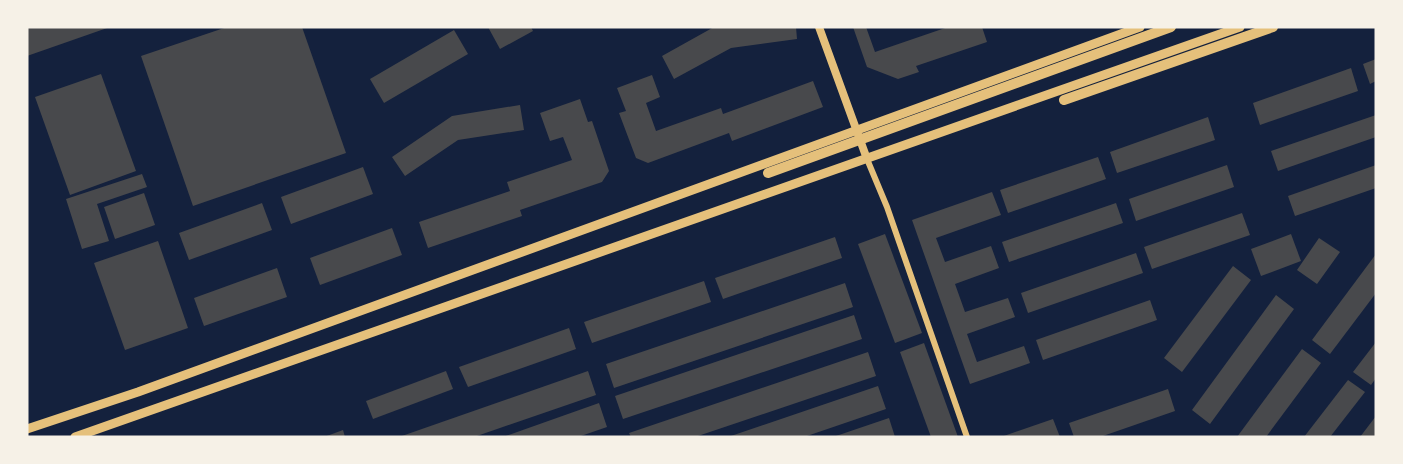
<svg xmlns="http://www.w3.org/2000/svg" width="1403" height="464" font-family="Manrope,sans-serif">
<rect width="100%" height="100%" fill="#14213d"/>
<!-- building -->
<g fill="#48494c">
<path d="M27 27H110L27 56Z"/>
<path d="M227 27H302L346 153 193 206 141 56Z"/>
<path d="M488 27H531L533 31 500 49Z"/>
<path d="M714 27H796L797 39 731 48 674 79 662 56Z"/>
<path d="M853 27H866L875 52 948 27H982L987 42 916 66 919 72 898 79 867 67Z"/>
<path d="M454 30 468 54 384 103 370 79Z"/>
<path d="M1376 59V81L1370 84 1363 64Z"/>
<path d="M1351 68 1358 91 1260 125 1253 103Z"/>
<path d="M101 74 136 171 70 195 35 97Z"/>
<path d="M652 75 660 97 646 103 656 131 721 108 723 114 813 81 823 107 732 141 729 133 648 163 636 158 619 113 626 111 617 88Z"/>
<path d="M580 99 588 122 592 121 609 171 602 182 520 210 522 216 428 248 419 222 510 191 507 182 572 160 563 137 550 141 540 113Z"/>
<path d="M520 105 524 130 458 140 405 176 392 157 452 116Z"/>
<path d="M1376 115V137L1278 171 1271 151Z"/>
<path d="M1208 117 1215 140 1117 173 1110 152Z"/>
<path d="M1098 157 1106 179 1008 213 1000 190Z"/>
<path d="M1227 165 1234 187 1136 221 1129 199Z"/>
<path d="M1376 165V188L1295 216 1288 196Z"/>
<path d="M363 167 373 194 291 224 281 197Z"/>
<path d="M142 174 147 187 97 204 109 241 82 249 66 199Z"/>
<path d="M992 192 1001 215 936 238 945 262 991 246 999 268 955 284 965 312 1008 298 1015 317 967 334 977 362 1024 346 1030 363 970 384 912 220Z"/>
<path d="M144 193 155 225 115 239 104 207Z"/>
<path d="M262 203 272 230 189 260 179 233Z"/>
<path d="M1116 203 1123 223 1009 262 1002 242Z"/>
<path d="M1242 213 1250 235 1152 269 1144 247Z"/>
<path d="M392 228 402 255 320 285 310 258Z"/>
<path d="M885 234 922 333 895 343 858 244Z"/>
<path d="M1291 234 1301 261 1261 276 1251 249Z"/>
<path d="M835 237 842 258 723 299 715 278Z"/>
<path d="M1319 238 1340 252 1317 284 1297 270Z"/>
<path d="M158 241 188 328 125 350 94 263Z"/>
<path d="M1136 253 1143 273 1028 313 1021 293Z"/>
<path d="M1376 254V293L1330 354 1312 340Z"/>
<path d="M1233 266 1251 280 1182 372 1164 358Z"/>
<path d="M277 268 287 297 204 326 194 298Z"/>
<path d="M704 281 711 302 592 343 584 322Z"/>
<path d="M845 283 853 307 614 388 606 364Z"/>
<path d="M1276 295 1294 309 1210 424 1192 410Z"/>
<path d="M1150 300 1157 320 1043 360 1036 340Z"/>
<path d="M854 315 862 339 623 419 615 396Z"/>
<path d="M569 328 576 349 468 387 459 367Z"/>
<path d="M1376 342V378L1371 385 1353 372Z"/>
<path d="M924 343 958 437H931L900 352Z"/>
<path d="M1302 349 1321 363 1266 437H1237Z"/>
<path d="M868 352 876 376 695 437H631L629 433Z"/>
<path d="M446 371 453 389 373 419 366 401Z"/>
<path d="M588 371 596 395 474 437H399Z"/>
<path d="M1348 380 1365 392 1330 437H1304Z"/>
<path d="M878 386 886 409 804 437H728Z"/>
<path d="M1168 389 1175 411 1100 437H1074L1069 423Z"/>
<path d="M599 403 607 427 578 437H503Z"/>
<path d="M1376 416V437H1360Z"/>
<path d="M889 418 895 437H833Z"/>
<path d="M1053 419 1060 437H1001Z"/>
<path d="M343 430 345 437H324Z"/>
</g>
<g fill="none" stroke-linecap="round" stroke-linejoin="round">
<!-- minor -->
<path stroke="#e5c07b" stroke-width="6" d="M867 159 887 207 967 437"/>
<!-- tertiary -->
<path stroke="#e5c07b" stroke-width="8" d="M819 27 867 159"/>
<!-- primary -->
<g stroke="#e5c07b" stroke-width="9">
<path d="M27 429 138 392 1140 27"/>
<path d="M75 437 1240 27"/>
</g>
<!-- trunk -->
<g stroke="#e5c07b" stroke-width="10">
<path d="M1064 100 1273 27"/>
<path d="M768 173 1171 27"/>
</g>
</g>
<!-- border -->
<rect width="1403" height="464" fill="none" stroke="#f6f1e7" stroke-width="57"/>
</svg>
